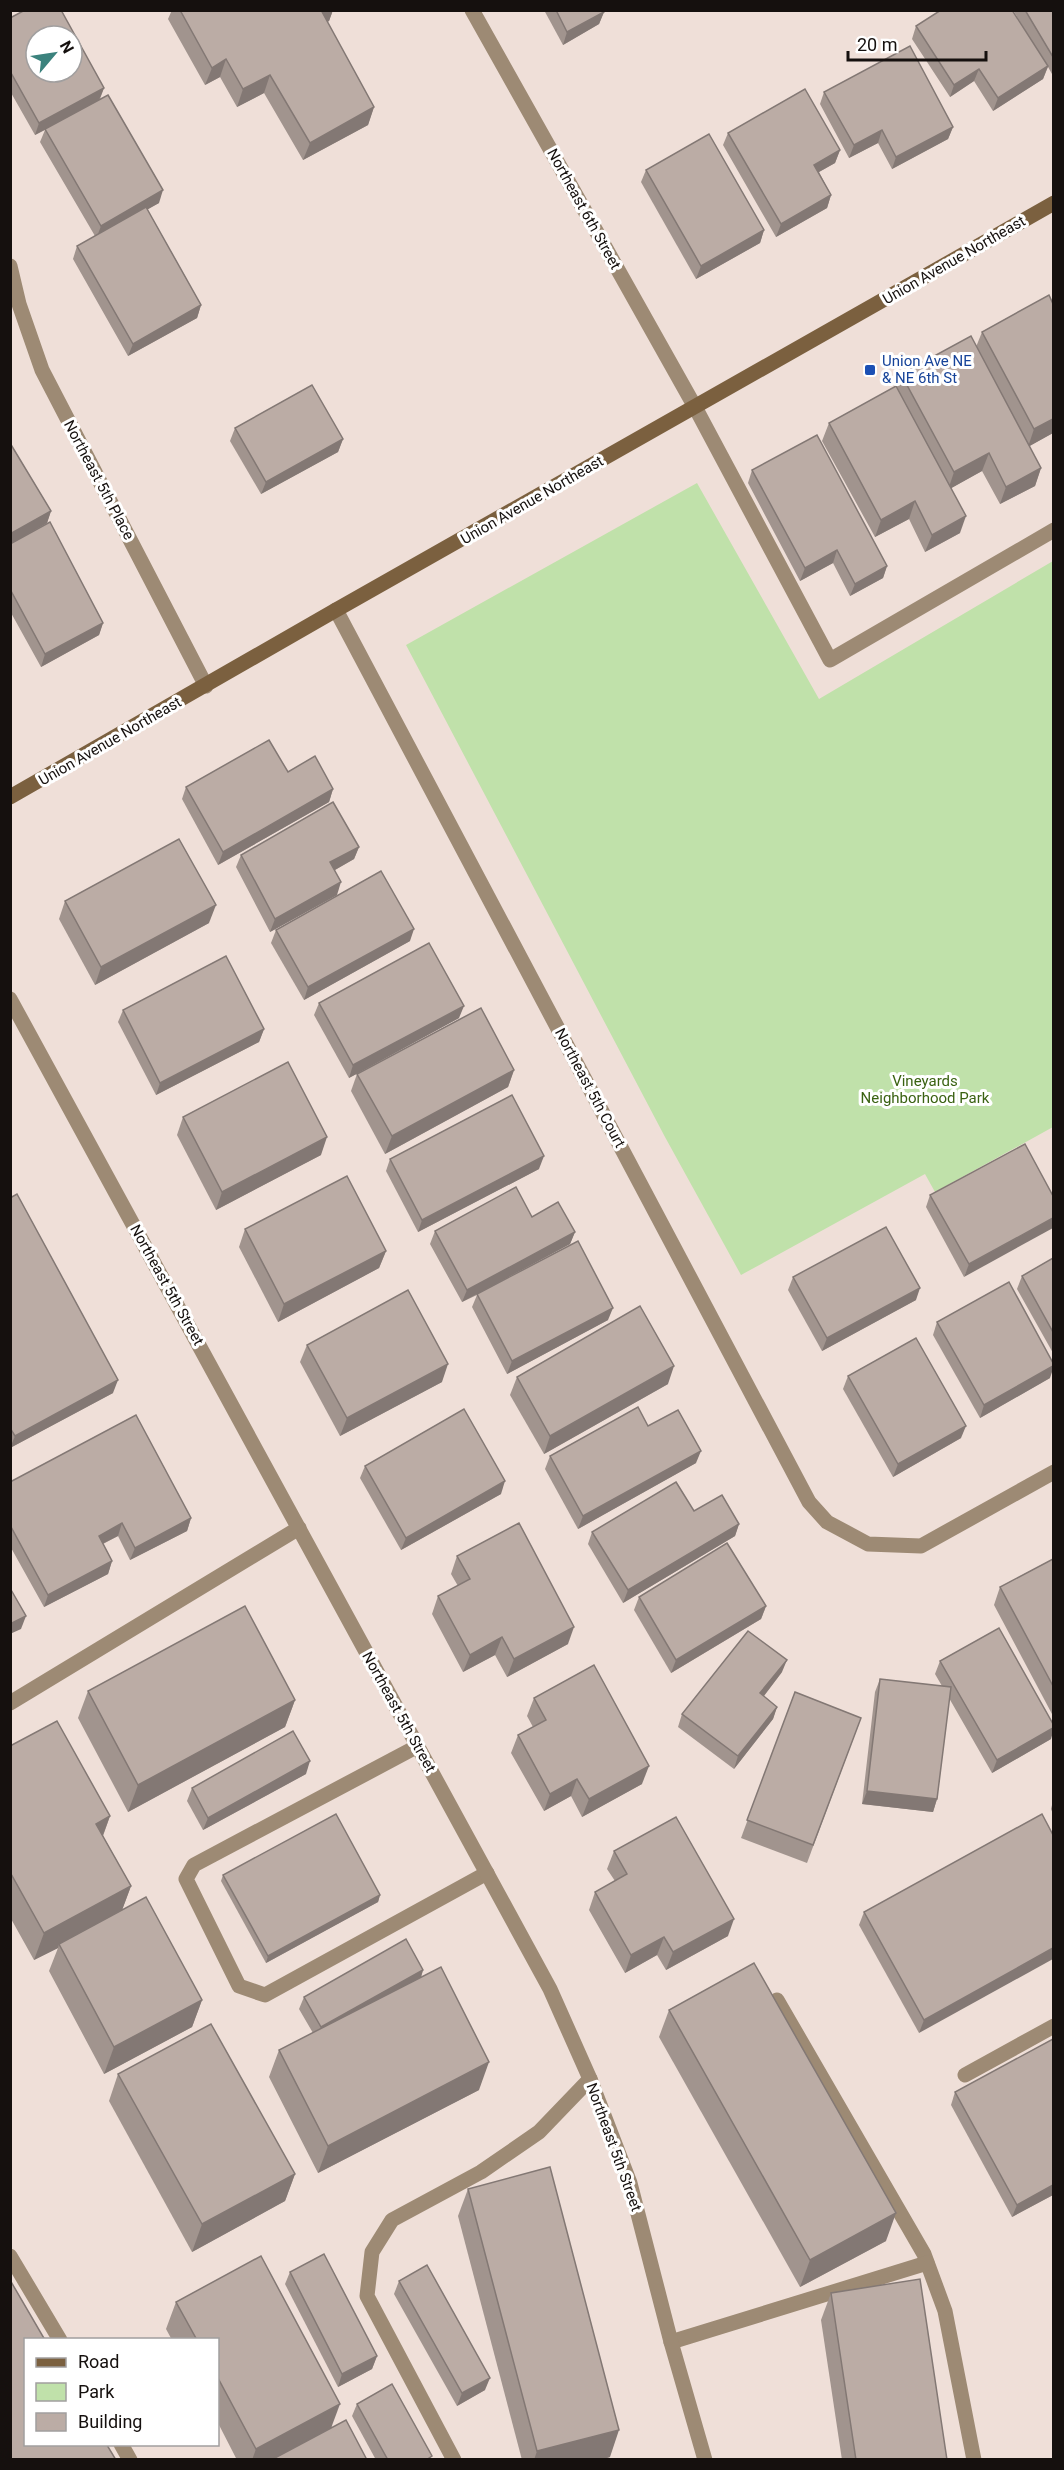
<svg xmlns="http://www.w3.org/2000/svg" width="1064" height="2470" font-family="Roboto,sans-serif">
<rect width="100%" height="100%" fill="#efdfd8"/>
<!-- green -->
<path fill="#c0e1aa" d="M697 483 819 699 1053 561V1127L935 1192 925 1174 741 1275 665 1137 406 645Z"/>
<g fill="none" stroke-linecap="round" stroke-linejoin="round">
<!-- lane -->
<g stroke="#9d8a74" stroke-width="15">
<path d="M695 407 830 660 1054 530"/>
<path d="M10 1703 299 1528"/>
<path d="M418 1746 194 1865 186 1879 239 1986 265 1995 487 1873"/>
<path d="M777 2000 924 2254 945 2311 974 2460"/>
<path d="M10 2256 60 2340"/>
<path d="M671 2342 927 2263"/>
<path d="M121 2444 130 2460"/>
<path d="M454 2460 367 2296 372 2252 392 2220 481 2172 539 2132 590 2079"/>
</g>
<!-- street -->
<g stroke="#9d8a74" stroke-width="15">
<path d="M472 10 695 407"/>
<path d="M10 266 19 304 42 370 206 686"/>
<path d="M336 610 809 1502 827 1522 868 1544 921 1546 1054 1472"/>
<path d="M10 999 550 1989 590 2079 630 2183 671 2342 705 2460"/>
<path d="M965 2075 1054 2026"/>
</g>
<!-- secondary -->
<path stroke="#7b603f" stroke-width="15" d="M10 797 336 610 1054 203"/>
</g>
<!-- wall -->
<g fill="#a1948e">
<path d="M172 10H333L329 21 327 22 374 107 368 125 303 160 264 93 237 107 220 77 205 85 168 19Z"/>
<path d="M544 10H603L604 12 599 24 563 45Z"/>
<path d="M1013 10H1053V73L1052 74 1048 67 1043 79 993 111 974 81 950 97 912 39 916 26 1034 45Z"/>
<path d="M10 18 104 88 100 99 159 203 147 209 201 305 197 318 128 356 73 259 77 246 95 236 40 142 45 130 35 135 10 91Z"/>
<path d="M824 92 953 127 948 139 892 169 878 143 849 158 820 104Z"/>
<path d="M728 133 840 150 835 163 819 172 831 195 827 208 776 237 723 145Z"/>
<path d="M646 170 764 230 760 243 696 279 641 182Z"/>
<path d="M1053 303V433L1029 446 1041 468 1035 486 1000 504 982 471 951 488 960 533 925 552 909 519 875 537 822 441 829 423 897 387 901 374 976 347 982 332Z"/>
<path d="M235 428 343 439 338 452 261 494 230 441Z"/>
<path d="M10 443 51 511 47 523 27 535 103 623 99 635 41 667 10 611Z"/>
<path d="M752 470 887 566 883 578 850 596 833 563 800 581 748 483Z"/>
<path d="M186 787 333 789 329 802 218 865 182 799Z"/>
<path d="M359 847 354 859 335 870 337 895 270 932 236 867 241 855Z"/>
<path d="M65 901 209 923 95 985 59 919Z"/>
<path d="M276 930 410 941 304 1000 271 943Z"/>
<path d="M319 1003 459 1018 349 1078 314 1015Z"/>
<path d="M123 1010 264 1029 259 1042 156 1095 118 1022Z"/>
<path d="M514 1070 508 1087 385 1154 351 1091 357 1074Z"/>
<path d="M183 1117 321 1155 216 1210 177 1135Z"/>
<path d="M1025 1144 964 1277 926 1207 930 1195Z"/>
<path d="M390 1159 539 1169 418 1232 386 1171Z"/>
<path d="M10 1198 113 1393 10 1448Z"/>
<path d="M532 1217 575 1232 570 1244 490 1287 608 1320 507 1374 472 1307 477 1295 462 1302 430 1244 435 1231Z"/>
<path d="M245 1229 386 1251 379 1268 278 1322 239 1247Z"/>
<path d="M1053 1258V1353L1017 1289 1022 1276Z"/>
<path d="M793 1277 916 1300 822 1351 788 1290Z"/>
<path d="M937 1322 1050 1378 980 1418 933 1335Z"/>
<path d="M307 1345 442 1382 340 1436 300 1362Z"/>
<path d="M848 1376 961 1438 893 1477 843 1389Z"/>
<path d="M517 1377 668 1384 544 1454 510 1395Z"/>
<path d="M648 1426 696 1463 578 1529 545 1469 550 1456Z"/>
<path d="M365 1466 501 1494 401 1550 360 1478Z"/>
<path d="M10 1482 191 1518 187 1531 130 1560 118 1536 103 1544 112 1561 108 1574 44 1607 10 1546Z"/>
<path d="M694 1511 739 1524 735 1536 623 1603 588 1544 592 1532Z"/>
<path d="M457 1556 568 1644 507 1677 495 1655 463 1672 432 1614 438 1596 458 1586 451 1574Z"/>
<path d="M1053 1559V1713L1052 1714 994 1605 1000 1587Z"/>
<path d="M639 1597 766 1606 761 1619 671 1673 634 1610Z"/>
<path d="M940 1661 1051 1739 992 1773 949 1698 937 1799 933 1812 862 1804 875 1692 880 1679 942 1686 935 1674Z"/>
<path d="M782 1672 764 1696 777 1707 773 1719 734 1769 678 1727 682 1714Z"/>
<path d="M88 1691 295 1700 285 1727 128 1812 78 1718Z"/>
<path d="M795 1692 861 1718 807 1863 741 1838Z"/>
<path d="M534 1698 642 1784 582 1817 571 1796 544 1811 511 1753 518 1735 533 1727 527 1716Z"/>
<path d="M10 1746 110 1816 103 1836 131 1886 122 1910 202 2000 192 2027 104 2074 49 1971 58 1948 34 1960 10 1917Z"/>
<path d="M306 1774 203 1830 187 1801 192 1788Z"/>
<path d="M1053 1801V1814L1051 1809Z"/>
<path d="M1053 1835 919 2033 859 1925 864 1912Z"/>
<path d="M614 1851 728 1936 666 1970 657 1955 625 1973 589 1910 595 1892 615 1881 607 1869Z"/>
<path d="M223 1875 380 1895 378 1902 266 1963 221 1881Z"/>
<path d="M423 1970 421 1978 479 2090 318 2173 269 2077 279 2050 313 2033 299 2009 304 1997Z"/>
<path d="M669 2010 886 2241 800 2287 659 2037Z"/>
<path d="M118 2074 295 2174 285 2201 192 2252 109 2101Z"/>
<path d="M955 2092 1053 2195 1012 2217 951 2105Z"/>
<path d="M468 2189 610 2457 600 2460H522L458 2216Z"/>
<path d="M290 2272 377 2356 372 2369 338 2387 285 2284Z"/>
<path d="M399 2281 485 2390 457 2406 394 2294Z"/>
<path d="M831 2293 947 2460H842L821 2320Z"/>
<path d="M176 2302 332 2427 367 2460H237L218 2423V2340H172L166 2329Z"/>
<path d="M357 2404 431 2460H376L352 2416Z"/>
</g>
<!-- shaded-wall -->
<g fill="#837874">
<path d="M321 10H333L329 21 314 28Z"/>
<path d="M604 12 599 24 563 45 567 32Z"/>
<path d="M226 59 220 77 205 85 212 68Z"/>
<path d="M1048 66 1043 79 993 111 998 98Z"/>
<path d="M979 69 974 81 950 97 954 85Z"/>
<path d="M270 75 264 93 237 107 243 89Z"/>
<path d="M104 88 99 100 35 135 39 123Z"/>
<path d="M374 107 368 125 303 160 310 143Z"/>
<path d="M953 127 948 139 892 169 896 157Z"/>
<path d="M882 130 878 143 849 158 854 145Z"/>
<path d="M840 150 835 163 810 177 814 165Z"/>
<path d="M163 190 159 203 96 239 101 226Z"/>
<path d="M831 195 827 208 776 237 781 224Z"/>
<path d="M764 230 760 243 696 279 701 266Z"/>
<path d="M201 305 197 318 128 356 133 344Z"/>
<path d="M1053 419V433L1028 447 1034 429Z"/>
<path d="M343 439 338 452 261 494 266 482Z"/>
<path d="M989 453 982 471 948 490 954 472Z"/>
<path d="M1041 468 1035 486 1000 504 1006 487Z"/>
<path d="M915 501 909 519 875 537 881 520Z"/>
<path d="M51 511 47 523 10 544V534Z"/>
<path d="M966 516 960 533 925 552 932 535Z"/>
<path d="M837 550 833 563 800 581 805 568Z"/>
<path d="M887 566 883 578 850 596 855 584Z"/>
<path d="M103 623 99 635 41 667 45 654Z"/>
<path d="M333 789 329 802 218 865 223 852Z"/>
<path d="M359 847 354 859 326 875 330 862Z"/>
<path d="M341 882 337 895 270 932 275 919Z"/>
<path d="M216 905 209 923 95 985 101 967Z"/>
<path d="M414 929 410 941 304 1000 308 987Z"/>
<path d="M464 1006 459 1018 349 1078 353 1065Z"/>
<path d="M264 1029 259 1042 156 1095 160 1083Z"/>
<path d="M514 1070 508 1087 385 1154 392 1136Z"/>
<path d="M327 1137 321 1155 216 1210 222 1192Z"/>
<path d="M544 1156 539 1169 418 1232 422 1220Z"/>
<path d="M1053 1218V1228L964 1277 969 1264Z"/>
<path d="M575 1232 570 1244 462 1302 467 1290Z"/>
<path d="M386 1251 379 1268 278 1322 284 1304Z"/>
<path d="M920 1288 916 1300 822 1351 827 1338Z"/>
<path d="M613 1308 608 1320 507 1374 512 1361Z"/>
<path d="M448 1364 442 1382 340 1436 347 1418Z"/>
<path d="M674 1366 668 1384 544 1454 550 1436Z"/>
<path d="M1053 1366V1369L1050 1378 980 1418 984 1405Z"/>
<path d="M118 1380 113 1393 10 1448 15 1436Z"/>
<path d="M966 1426 961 1438 893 1477 898 1464Z"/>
<path d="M701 1451 696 1463 578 1529 583 1516Z"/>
<path d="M505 1481 501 1494 401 1550 406 1538Z"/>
<path d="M191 1518 187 1531 130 1560 135 1548Z"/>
<path d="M122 1523 118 1536 94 1548 99 1536Z"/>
<path d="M739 1524 735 1536 623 1603 628 1590Z"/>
<path d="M112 1561 108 1574 44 1607 48 1595Z"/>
<path d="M766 1606 761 1619 671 1673 676 1660Z"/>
<path d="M26 1616 21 1629 10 1634V1624Z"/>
<path d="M574 1627 568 1644 507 1677 514 1659Z"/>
<path d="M502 1637 495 1655 463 1672 470 1655Z"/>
<path d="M787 1660 782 1672 756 1706 760 1693Z"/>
<path d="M295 1700 285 1727 128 1812 138 1785Z"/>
<path d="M777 1707 773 1719 734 1769 738 1756Z"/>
<path d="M1053 1728V1732L1051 1739 992 1773 997 1760Z"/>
<path d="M310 1761 306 1774 203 1830 208 1818Z"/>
<path d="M649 1766 642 1784 582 1817 589 1799Z"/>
<path d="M577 1779 571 1796 544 1811 550 1794Z"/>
<path d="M867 1791 937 1799 933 1812 862 1804Z"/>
<path d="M110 1816 100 1843 96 1824Z"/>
<path d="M131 1886 121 1913 59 1944 58 1948 34 1960 44 1933Z"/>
<path d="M380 1895 378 1902 266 1963 268 1956Z"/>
<path d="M734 1919 728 1936 666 1970 673 1952Z"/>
<path d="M664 1937 657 1955 625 1973 631 1955Z"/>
<path d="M1053 1948V1959L919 2033 924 2020Z"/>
<path d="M423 1970 419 1983 317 2039 321 2027Z"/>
<path d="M202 2000 192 2027 104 2074 114 2047Z"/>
<path d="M489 2062 479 2090 318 2173 328 2146Z"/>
<path d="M295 2174 285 2201 192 2252 202 2224Z"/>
<path d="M1053 2185V2195L1012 2217 1017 2205Z"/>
<path d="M896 2213 886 2241 800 2287 810 2260Z"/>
<path d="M377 2356 372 2369 338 2387 342 2374Z"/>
<path d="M490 2378 485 2390 457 2406 462 2393Z"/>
<path d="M340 2404 330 2431 278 2460H252L256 2449Z"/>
<path d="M619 2430 610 2457 600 2460H534L537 2451Z"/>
</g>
<!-- building -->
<g fill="#bbaca5" stroke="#837874" stroke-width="1.5" fill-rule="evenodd">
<path d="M25 10H61L104 88 39 123 10 71V18ZM36 36H72V72H36Z"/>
<path d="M180 10H321L374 107 310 143 270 75 243 89 226 59 212 68Z"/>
<path d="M556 10H603L604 12 567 32Z"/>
<path d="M941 10H1012L1048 66 998 98 979 69 954 85 916 26Z"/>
<path d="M1025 10H1053V57Z"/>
<path d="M910 46 953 127 896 157 882 130 854 145 824 92Z"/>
<path d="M805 89 840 150 814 165 831 195 781 224 728 133Z"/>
<path d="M108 95 163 190 101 226 45 129Z"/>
<path d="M709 134 764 230 701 266 646 170Z"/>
<path d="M146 207 201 305 133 344 77 246Z"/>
<path d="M1049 295 1053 304V419L1034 429 982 332Z"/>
<path d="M971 336 1041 468 1006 487 989 453 954 472 901 374Z"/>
<path d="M312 385 343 439 266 482 235 428Z"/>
<path d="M896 386 966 516 932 535 915 501 881 520 829 423Z"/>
<path d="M817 435 887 566 855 584 837 550 805 568 752 470Z"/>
<path d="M10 443 51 511 10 534Z"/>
<path d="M50 522 103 623 45 654 10 589V544Z"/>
<path d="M269 740 288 772 315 756 333 789 223 852 186 787Z"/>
<path d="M333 802 359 847 330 862 341 882 275 919 241 855Z"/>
<path d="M179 839 216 905 101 967 65 901Z"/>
<path d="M381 871 414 929 308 987 276 930Z"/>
<path d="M429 943 464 1006 353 1065 319 1003Z"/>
<path d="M226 956 264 1029 160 1083 123 1010Z"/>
<path d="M481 1008 514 1070 392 1136 357 1074Z"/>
<path d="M288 1062 327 1137 222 1192 183 1117Z"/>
<path d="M512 1095 544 1156 422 1220 390 1159Z"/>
<path d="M1025 1144 1053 1196V1218L969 1264 930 1195Z"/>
<path d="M347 1176 386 1251 284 1304 245 1229Z"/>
<path d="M516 1187 532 1217 558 1202 575 1232 467 1290 435 1231Z"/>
<path d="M17 1194 118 1380 15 1436 10 1428V1198Z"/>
<path d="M886 1227 920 1288 827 1338 793 1277Z"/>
<path d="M578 1241 613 1308 512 1361 477 1294Z"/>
<path d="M1053 1258V1332L1022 1276Z"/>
<path d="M1009 1282 1053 1363V1366L984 1405 937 1322Z"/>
<path d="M408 1290 448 1364 347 1418 307 1345Z"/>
<path d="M640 1306 674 1366 550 1436 517 1377Z"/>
<path d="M916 1338 966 1426 898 1464 848 1376Z"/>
<path d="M638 1407 648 1426 678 1410 701 1451 583 1516 550 1456Z"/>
<path d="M464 1409 505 1481 406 1538 365 1466Z"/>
<path d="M136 1415 191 1518 135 1548 122 1523 99 1536 112 1561 48 1595 10 1525V1482Z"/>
<path d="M676 1482 694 1511 722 1495 739 1524 628 1590 592 1532Z"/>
<path d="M519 1523 574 1627 514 1659 502 1637 470 1655 438 1596 470 1579 457 1556Z"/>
<path d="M727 1543 766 1606 676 1660 639 1597Z"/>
<path d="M1053 1559V1686L1000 1587Z"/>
<path d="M10 1588 26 1616 10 1624Z"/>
<path d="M245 1606 295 1700 138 1785 88 1691Z"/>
<path d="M999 1628 1053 1724V1728L997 1760 940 1661Z"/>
<path d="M748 1631 787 1660 760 1693 777 1707 738 1756 682 1714Z"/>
<path d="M594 1665 649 1766 589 1799 577 1779 550 1794 518 1735 546 1720 534 1698Z"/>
<path d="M880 1679 951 1687 937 1799 867 1791Z"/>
<path d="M795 1692 861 1718 813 1845 747 1820Z"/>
<path d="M57 1721 110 1816 96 1824 131 1886 44 1933 10 1872V1746Z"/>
<path d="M293 1731 310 1761 208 1818 192 1788Z"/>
<path d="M336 1814 380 1895 268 1956 223 1875Z"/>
<path d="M1042 1814 1053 1835V1948L924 2020 864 1912Z"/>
<path d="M676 1817 734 1919 673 1952 664 1937 631 1955 595 1892 627 1874 614 1851Z"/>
<path d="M146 1897 202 2000 114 2047 59 1944Z"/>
<path d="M406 1939 423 1970 321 2027 304 1997Z"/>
<path d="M754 1963 896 2213 810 2260 669 2010Z"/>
<path d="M441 1967 489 2062 328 2146 279 2050Z"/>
<path d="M211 2024 295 2174 202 2224 118 2074Z"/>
<path d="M1053 2039V2185L1017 2205 955 2092Z"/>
<path d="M550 2167 619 2430 537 2451 468 2189Z"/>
<path d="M324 2254 377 2356 342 2374 290 2272Z"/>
<path d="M261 2256 340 2404 256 2449 218 2378V2340H197L176 2302Z"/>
<path d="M427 2265 490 2378 462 2393 399 2281Z"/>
<path d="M920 2279 947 2460H856L831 2293Z"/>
<path d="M10 2280 45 2340H26V2445H107L116 2460H10Z"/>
<path d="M392 2384 432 2456 426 2460H388L357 2404Z"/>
<path d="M346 2420 367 2460H271Z"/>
</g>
<!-- markers -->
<rect fill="#1a4fb4" stroke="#fff" stroke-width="2" x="864" y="364" width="12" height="12" rx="3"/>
<g text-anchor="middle" stroke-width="6" stroke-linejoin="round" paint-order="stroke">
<!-- street labels -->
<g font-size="15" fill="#15100e" stroke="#fff">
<text transform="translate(584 209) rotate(61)" y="5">Northeast 6th Street</text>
<text transform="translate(954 260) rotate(-30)" y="5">Union Avenue Northeast</text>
<text transform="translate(99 480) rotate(62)" y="5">Northeast 5th Place</text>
<text transform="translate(532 500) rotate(-30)" y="5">Union Avenue Northeast</text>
<text transform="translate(110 741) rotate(-30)" y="5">Union Avenue Northeast</text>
<text transform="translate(590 1088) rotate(62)" y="5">Northeast 5th Court</text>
<text transform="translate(167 1285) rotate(61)" y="5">Northeast 5th Street</text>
<text transform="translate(399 1712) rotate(61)" y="5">Northeast 5th Street</text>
<text transform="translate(614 2147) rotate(70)" y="5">Northeast 5th Street</text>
</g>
<!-- transit labels -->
<g font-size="15" fill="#164399" stroke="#fff" text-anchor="start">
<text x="882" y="366">Union Ave NE<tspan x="882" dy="17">&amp; NE 6th St</tspan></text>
</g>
<!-- park labels -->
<g font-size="15" fill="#3a6212" stroke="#fff">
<text x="925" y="1086">Vineyards<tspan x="925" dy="17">Neighborhood Park</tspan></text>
</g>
</g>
<!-- border -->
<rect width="1064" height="2470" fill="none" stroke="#15100e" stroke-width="24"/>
<!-- legend -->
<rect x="24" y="2338" width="195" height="108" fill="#ffffff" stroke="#a19f9f" stroke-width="1.5"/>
<rect x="36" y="2358" width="30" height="9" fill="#7b603f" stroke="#a19f9f" stroke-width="1.5"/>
<text x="78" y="2368" font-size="18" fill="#15100e">Road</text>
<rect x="36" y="2383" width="30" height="18" fill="#c0e1aa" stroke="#a19f9f" stroke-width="1.5"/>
<text x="78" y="2398" font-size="18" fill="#15100e">Park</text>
<rect x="36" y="2413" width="30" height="18" fill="#bbaca5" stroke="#a19f9f" stroke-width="1.5"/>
<text x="78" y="2428" font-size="18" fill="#15100e">Building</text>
<!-- north arrow -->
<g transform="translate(54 54) rotate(61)"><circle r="28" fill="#ffffff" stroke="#a19f9f" stroke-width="1.5"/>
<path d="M0-4.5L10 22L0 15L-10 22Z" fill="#3b827d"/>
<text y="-9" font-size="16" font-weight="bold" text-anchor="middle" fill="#15100e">N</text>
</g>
<!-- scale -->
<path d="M848 51v9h138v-9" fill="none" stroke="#15100e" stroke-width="3"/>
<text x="857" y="51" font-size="18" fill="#15100e" stroke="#ffffff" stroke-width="4.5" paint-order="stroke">20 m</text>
</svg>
